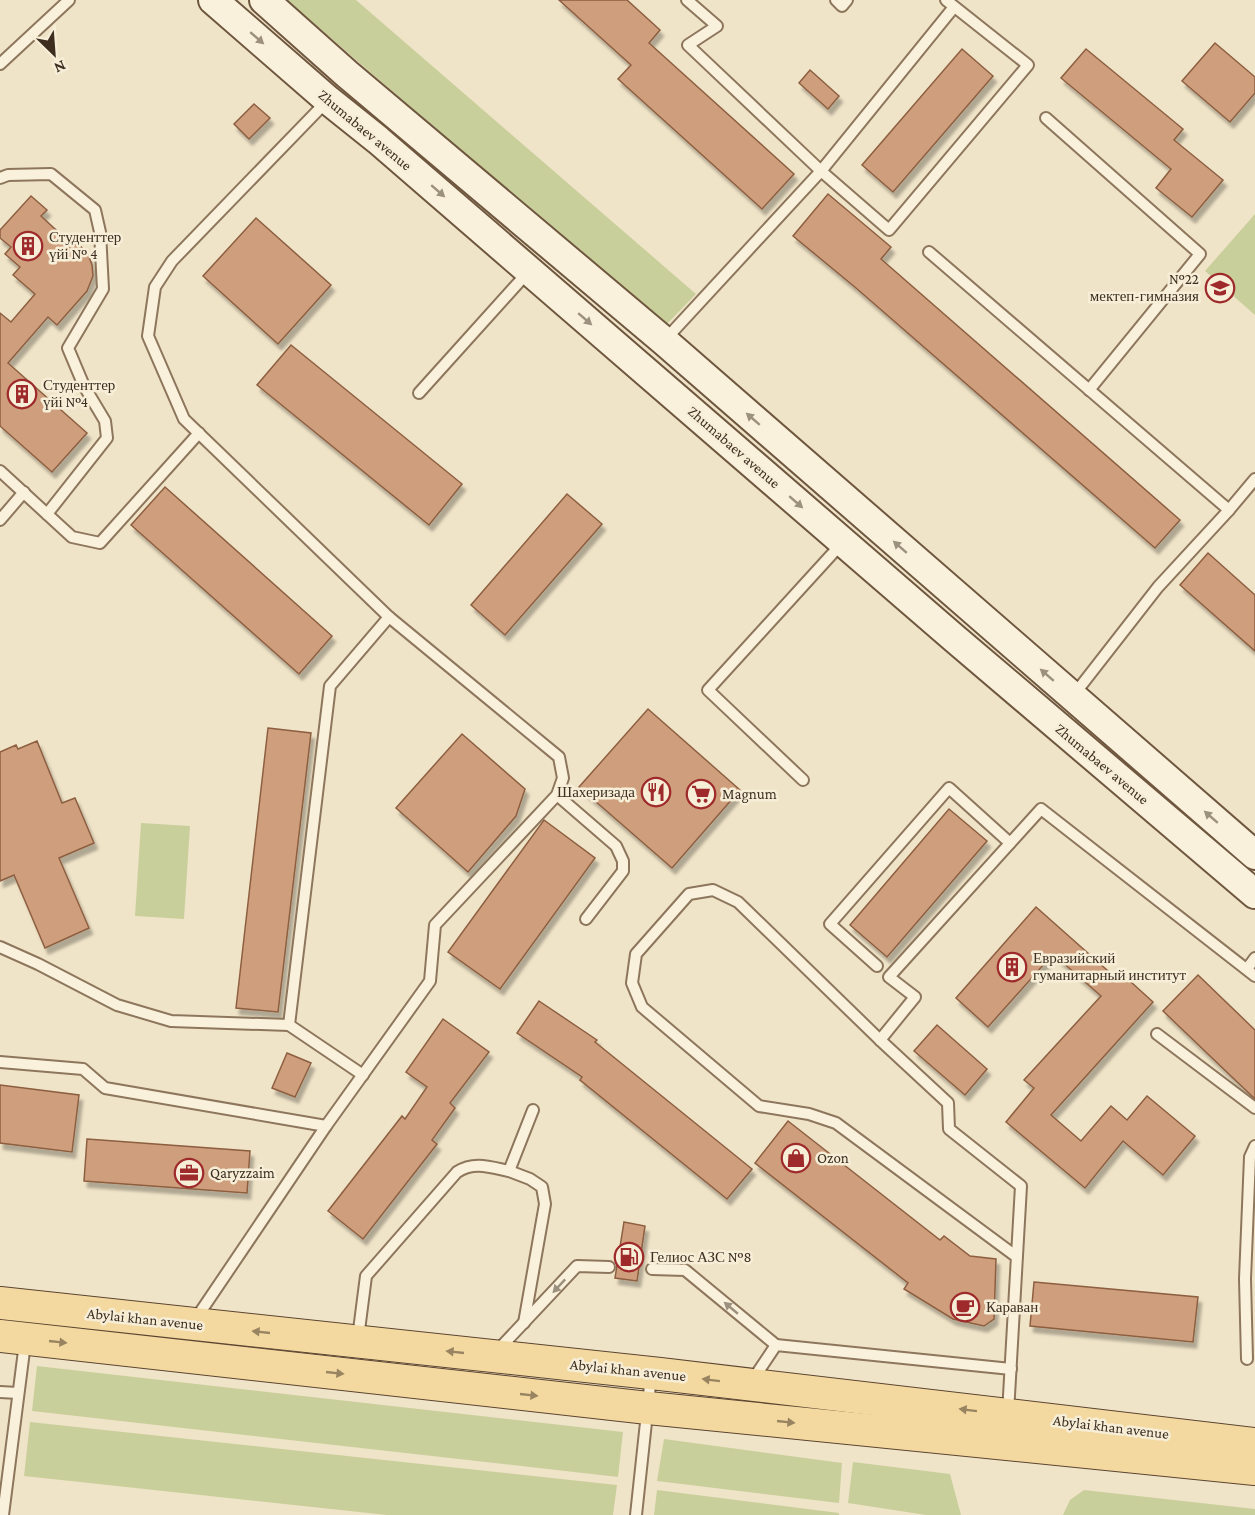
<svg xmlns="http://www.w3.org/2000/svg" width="1255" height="1515" font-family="'Crimson Pro',serif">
<defs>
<filter id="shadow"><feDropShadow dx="3.5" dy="6" stdDeviation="1.5" flood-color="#0004"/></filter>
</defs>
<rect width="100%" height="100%" fill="#f0e4c8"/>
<!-- green -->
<g fill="#c9cf9b">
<path d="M287 0H356L696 294 664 327Z"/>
<path d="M1255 214V315L1205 271Z"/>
<path d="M141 823 190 826 184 919 135 916Z"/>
<path d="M37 1366 623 1432 618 1477 32 1411Z"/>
<path d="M30 1422 617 1485 613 1515H387L24 1476Z"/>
<path d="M664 1439 842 1463 839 1503 657 1481Z"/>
<path d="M853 1462 950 1474 961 1515H926L848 1503Z"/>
<path d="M657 1490 839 1513V1515H654Z"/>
<path d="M1084 1490 1255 1509V1515H1063L1070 1500Z"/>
</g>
<!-- building -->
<g fill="#cf9f7d" stroke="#8d5f41" stroke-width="1.5" filter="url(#shadow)">
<path d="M559 0H627L660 30 649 43 794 174 762 209 618 79 631 65Z"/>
<path d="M1215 43 1255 77V93L1230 122 1182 81Z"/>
<path d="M962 49 993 76 893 192 862 165Z"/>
<path d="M1086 49 1183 129 1174 140 1223 180 1192 217 1156 188 1171 169 1061 78Z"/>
<path d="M810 70 839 96 828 109 799 83Z"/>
<path d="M254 104 270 118 249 139 234 124Z"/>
<path d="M828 194 891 247 881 259 1180 520 1155 548 856 288 793 236Z"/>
<path d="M31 196 47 210 41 216 68 241 80 246 88 254 92 265 93 276 87 291 57 325 48 317 8 363 87 433 52 472 0 426V313L11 322 35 294 13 275 20 267 5 254 11 247 0 238V230Z"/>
<path d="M256 218 331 285 278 344 203 276Z"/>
<path d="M291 345 462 484 429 525 257 385Z"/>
<path d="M165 487 332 636 299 674 131 525Z"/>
<path d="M567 494 602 524 505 635 471 605Z"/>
<path d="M1208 553 1255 595V651L1180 585Z"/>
<path d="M648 709 740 790 672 868 579 787Z"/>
<path d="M268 728 311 733 278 1012 236 1008Z"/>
<path d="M462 734 525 789 516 816 468 872 396 808Z"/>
<path d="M37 741 62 803 75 798 94 843 59 858 89 928 45 948 14 875 0 881V752L16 745 18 749Z"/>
<path d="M949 809 987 841 887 957 850 925Z"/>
<path d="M544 820 595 858 500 989 448 952Z"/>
<path d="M1036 907 1116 978 1121 973 1153 1002 1051 1115 1081 1141 1111 1106 1127 1120 1147 1096 1195 1136 1163 1175 1123 1141 1085 1188 1006 1122 1034 1088 1024 1080 1101 996 1053 954 988 1027 956 998Z"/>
<path d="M1198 975 1255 1030V1099L1163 1011Z"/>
<path d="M539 1001 597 1040 595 1042 752 1169 727 1199 580 1080 582 1077 517 1033Z"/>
<path d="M443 1019 489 1052 450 1103 455 1108 432 1140 437 1144 363 1239 328 1211 402 1116 405 1119 427 1087 406 1072Z"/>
<path d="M937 1025 987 1069 965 1095 914 1051Z"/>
<path d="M287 1053 311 1063 295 1097 272 1088Z"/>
<path d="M0 1085 79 1095 72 1152 0 1143Z"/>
<path d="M788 1121 940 1240 944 1236 970 1256 996 1259 994 1319 984 1326 953 1319 904 1289 908 1283 755 1163Z"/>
<path d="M87 1139 250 1151 247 1193 84 1181Z"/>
<path d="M624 1222 645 1226 637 1281 615 1278Z"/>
<path d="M1034 1282 1198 1297 1193 1342 1030 1326Z"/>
</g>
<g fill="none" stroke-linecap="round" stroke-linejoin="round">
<!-- service casing -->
<g stroke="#8d765c" stroke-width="14">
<g id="service">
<path d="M687 0 717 26 688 45 821 171 889 230 1028 65 946 0"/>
<path d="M836 0 842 6 847 0"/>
<path d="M0 64 69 0"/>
<path d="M1046 118 1200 254 1089 390"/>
<path d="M0 178 8 175 51 174 95 210 100 232 103 289 68 348 84 386 105 421 107 438 47 514"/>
<path d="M929 252 1229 510 1158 587 1073 696"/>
<path d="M664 341 821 171 954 7"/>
<path d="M419 393 529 271"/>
<path d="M0 471 72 537 100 543 199 433"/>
<path d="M1229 510 1255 479"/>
<path d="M0 520 24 492"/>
<path d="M803 780 708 690 843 542"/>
<path d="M557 795 616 846 623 861V871L586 919"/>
<path d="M0 947 38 964 117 1005 171 1021 289 1025"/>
<path d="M877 966 830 924 949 788 1010 843"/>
<path d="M1247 969 1255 958"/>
<path d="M1157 1034 1255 1108"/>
<path d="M880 1040 915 997 889 977 1041 809 1255 976"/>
<path d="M0 1062 83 1069 105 1088 326 1126"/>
<path d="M363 1075 289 1025 330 686 389 617"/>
<path d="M509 1171 530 1179 542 1187 545 1204 524 1323"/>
<path d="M652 1269 685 1270 776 1345"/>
<path d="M195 1320 326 1126 430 981 435 925 557 795 563 778 559 757 389 617 184 419 148 336 155 287 172 261 328 100"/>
<path d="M358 1338 366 1276 457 1172C474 1161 490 1167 509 1171L533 1110"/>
<path d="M498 1350 577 1266 609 1267"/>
<path d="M1247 1359 1245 1279 1250 1157 1255 1146"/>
<path d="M752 1381 776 1345 1011 1369"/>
<path d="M0 1392 18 1393"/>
<path d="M1008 1413 1021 1186 949 1129 948 1103 880 1040 738 902 713 890 689 894 636 954 632 983 642 1007 759 1106 809 1114 836 1123 1017 1257"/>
<path d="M3 1515 25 1343"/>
<path d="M636 1515 651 1376"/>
</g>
</g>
<!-- secondary casing -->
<g stroke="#6f573f" stroke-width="32">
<g id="secondary">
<path d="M213 0 328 100 378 140 954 638 1255 894"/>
<path d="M264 0 347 74 664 341 1255 855"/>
</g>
</g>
<!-- primary casing -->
<g stroke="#5b4430" stroke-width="34">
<g id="primary">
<path d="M0 1303 660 1374 1255 1444"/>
<path d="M0 1336 648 1408 1255 1469"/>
</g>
</g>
<!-- service -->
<use href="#service" stroke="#faf1dc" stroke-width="10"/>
<!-- secondary -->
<use href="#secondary" stroke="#faf1dc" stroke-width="28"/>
<!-- primary -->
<use href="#primary" stroke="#f3d9a0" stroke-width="32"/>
</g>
<!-- one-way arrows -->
<defs><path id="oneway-solid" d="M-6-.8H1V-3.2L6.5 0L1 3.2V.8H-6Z" transform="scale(1.5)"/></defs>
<g fill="#9c907e">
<use href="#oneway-solid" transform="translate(257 38) rotate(41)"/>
<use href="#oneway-solid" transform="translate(438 191) rotate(41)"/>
<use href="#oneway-solid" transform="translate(585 319) rotate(41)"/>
<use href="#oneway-solid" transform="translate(753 419) rotate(-139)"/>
<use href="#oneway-solid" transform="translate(796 502) rotate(41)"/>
<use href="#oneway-solid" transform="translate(900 547) rotate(-139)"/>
<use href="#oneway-solid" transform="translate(1047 675) rotate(-139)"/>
<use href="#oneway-solid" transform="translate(1211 817) rotate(-139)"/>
<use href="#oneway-solid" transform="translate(559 1286) rotate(133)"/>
<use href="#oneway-solid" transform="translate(731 1308) rotate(-140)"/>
</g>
<g fill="#988460">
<use href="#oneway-solid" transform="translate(261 1332) rotate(-174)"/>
<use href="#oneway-solid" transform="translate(58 1342) rotate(6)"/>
<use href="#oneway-solid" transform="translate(455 1352) rotate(-174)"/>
<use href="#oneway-solid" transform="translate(335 1373) rotate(6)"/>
<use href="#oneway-solid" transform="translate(711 1380) rotate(-173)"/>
<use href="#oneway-solid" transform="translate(529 1395) rotate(6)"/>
<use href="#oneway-solid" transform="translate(968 1410) rotate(-173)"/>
<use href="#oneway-solid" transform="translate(786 1422) rotate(6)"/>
</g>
<!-- icons -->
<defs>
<g id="building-ring" transform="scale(1.5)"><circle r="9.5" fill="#f7eed8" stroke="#9e2a2b" stroke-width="1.5"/><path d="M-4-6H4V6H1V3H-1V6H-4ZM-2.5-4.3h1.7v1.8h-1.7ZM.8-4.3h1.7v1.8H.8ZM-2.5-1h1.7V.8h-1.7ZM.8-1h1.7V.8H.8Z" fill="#9e2a2b"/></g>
<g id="school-ring" transform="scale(1.5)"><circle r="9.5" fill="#f7eed8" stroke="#9e2a2b" stroke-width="1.5"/><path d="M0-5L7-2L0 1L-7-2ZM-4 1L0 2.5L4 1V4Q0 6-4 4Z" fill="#9e2a2b"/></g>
<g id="restaurant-ring" transform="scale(1.5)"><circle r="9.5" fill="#f7eed8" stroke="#9e2a2b" stroke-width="1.5"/><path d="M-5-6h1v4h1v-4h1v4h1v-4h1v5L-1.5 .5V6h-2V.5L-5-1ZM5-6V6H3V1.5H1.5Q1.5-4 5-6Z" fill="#9e2a2b"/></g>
<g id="supermarket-ring" transform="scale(1.5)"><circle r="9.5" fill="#f7eed8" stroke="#9e2a2b" stroke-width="1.5"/><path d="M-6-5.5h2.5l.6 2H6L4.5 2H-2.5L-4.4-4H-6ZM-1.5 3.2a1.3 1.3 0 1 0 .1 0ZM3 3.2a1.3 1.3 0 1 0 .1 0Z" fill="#9e2a2b"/></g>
<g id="shop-ring" transform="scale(1.5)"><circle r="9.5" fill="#f7eed8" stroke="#9e2a2b" stroke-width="1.5"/><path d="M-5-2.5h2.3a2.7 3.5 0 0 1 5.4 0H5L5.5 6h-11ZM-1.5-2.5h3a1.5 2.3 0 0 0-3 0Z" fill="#9e2a2b"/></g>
<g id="office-ring" transform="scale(1.5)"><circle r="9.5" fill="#f7eed8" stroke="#9e2a2b" stroke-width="1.5"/><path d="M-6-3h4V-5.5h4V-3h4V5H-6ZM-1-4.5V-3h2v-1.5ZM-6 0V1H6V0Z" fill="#9e2a2b"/></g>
<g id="fuel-ring" transform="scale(1.5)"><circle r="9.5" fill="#f7eed8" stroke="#9e2a2b" stroke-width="1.5"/><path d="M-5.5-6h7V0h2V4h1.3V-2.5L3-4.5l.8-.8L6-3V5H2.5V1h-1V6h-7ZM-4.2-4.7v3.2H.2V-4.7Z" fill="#9e2a2b"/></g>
<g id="cafe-ring" transform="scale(1.5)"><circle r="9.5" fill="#f7eed8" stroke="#9e2a2b" stroke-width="1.5"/><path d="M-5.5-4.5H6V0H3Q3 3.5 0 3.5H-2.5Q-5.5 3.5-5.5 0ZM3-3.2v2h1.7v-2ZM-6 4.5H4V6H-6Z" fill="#9e2a2b"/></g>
</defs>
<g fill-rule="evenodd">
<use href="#building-ring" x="28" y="246"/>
<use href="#school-ring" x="1220" y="288"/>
<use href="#building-ring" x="22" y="394"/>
<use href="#restaurant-ring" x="656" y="792"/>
<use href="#supermarket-ring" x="701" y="794"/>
<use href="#building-ring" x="1012" y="967"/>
<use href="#shop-ring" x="796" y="1158"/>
<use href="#office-ring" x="189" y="1173"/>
<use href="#fuel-ring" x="629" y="1257"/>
<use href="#cafe-ring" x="965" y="1307"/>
</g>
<g text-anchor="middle" stroke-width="5" stroke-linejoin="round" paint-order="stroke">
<!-- street labels -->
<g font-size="15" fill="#3d2e20" stroke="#f7eed8">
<text transform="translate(365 130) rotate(40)" y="5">Zhumabaev avenue</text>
<text transform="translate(734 447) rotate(41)" y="5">Zhumabaev avenue</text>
<text transform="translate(1102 764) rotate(40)" y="5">Zhumabaev avenue</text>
<text transform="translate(145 1319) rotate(6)" y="5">Abylai khan avenue</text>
<text transform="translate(628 1370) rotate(6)" y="5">Abylai khan avenue</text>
<text transform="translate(1111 1427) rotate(7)" y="5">Abylai khan avenue</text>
</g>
<!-- poi labels -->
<g font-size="15" fill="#3d2e20" stroke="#f7eed8" text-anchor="start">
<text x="49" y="242">Студенттер<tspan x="49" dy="17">үйі № 4</tspan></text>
<text x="1199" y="284" text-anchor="end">№22<tspan x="1199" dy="17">мектеп-гимназия</tspan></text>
<text x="43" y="390">Студенттер<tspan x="43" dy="17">үйі №4</tspan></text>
<text x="635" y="797" text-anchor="end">Шахеризада</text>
<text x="722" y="799">Magnum</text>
<text x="1033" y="963">Евразийский<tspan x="1033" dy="17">гуманитарный институт</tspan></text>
<text x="817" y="1163">Ozon</text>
<text x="210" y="1178">Qaryzzaim</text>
<text x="650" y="1262">Гелиос АЗС №8</text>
<text x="986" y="1312">Караван</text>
</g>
</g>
<!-- north arrow -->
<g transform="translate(54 54) rotate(155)" stroke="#f7eed8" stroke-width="4.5" paint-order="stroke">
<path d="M0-4.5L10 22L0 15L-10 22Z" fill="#3d2e20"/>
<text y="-9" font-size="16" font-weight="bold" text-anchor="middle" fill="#3d2e20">N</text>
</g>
</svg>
